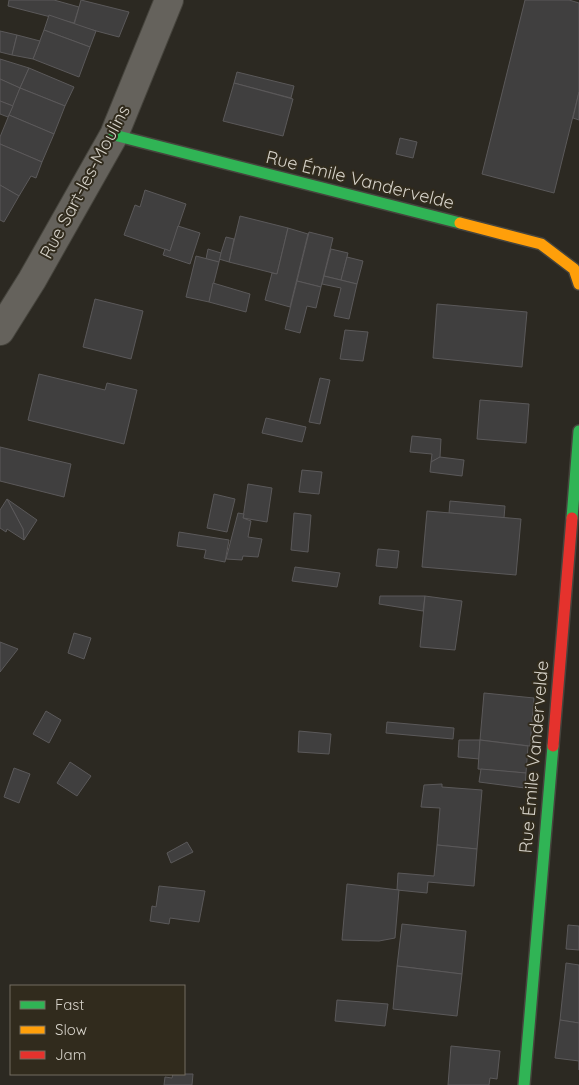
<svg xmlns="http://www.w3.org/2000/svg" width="579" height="1085" font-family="Quicksand,sans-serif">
<rect width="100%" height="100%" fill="#2c2922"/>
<!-- building -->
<g fill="#403f3f" stroke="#5b595a">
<path d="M9 0H54L79 7 74 23 8 6Z"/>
<path d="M81 0 129 12 119 37 74 25Z"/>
<path d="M525 0H569L579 3V92L554 193 482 174Z"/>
<path d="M49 15 96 31 90 47 44 30Z"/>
<path d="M44 30 90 47 79 77 33 59Z"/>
<path d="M0 31 17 35 12 55 0 52Z"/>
<path d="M17 35 40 41 33 59 12 55Z"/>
<path d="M0 59 29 68 20 88 0 79Z"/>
<path d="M29 68 74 87 65 106 20 88Z"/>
<path d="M237 72 294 86 291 98 234 83Z"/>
<path d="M0 79 20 88 13 106 0 101Z"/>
<path d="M234 83 293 99 283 136 223 121Z"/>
<path d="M20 88 65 106 54 134 9 115Z"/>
<path d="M579 92V120L573 118Z"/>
<path d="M0 101 13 106 8 117 0 114Z"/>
<path d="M9 115 54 134 42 162 0 144V137Z"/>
<path d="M400 138 417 142 413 158 396 154Z"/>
<path d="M0 144 42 162 36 178 31 176 19 196 0 185Z"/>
<path d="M0 185 19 196 4 222 0 220Z"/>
<path d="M145 190 186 204 170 251 124 235 135 205 140 207Z"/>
<path d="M240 216 288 228 277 274 229 262Z"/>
<path d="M178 226 200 233 190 264 163 255 165 249 170 251Z"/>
<path d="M288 228 308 234 290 307 265 300 272 273 277 274Z"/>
<path d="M309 232 333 238 321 287 297 281Z"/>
<path d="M226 237 234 239 229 262 219 259Z"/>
<path d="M208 249 221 253 219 262 206 259Z"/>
<path d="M331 249 348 253 341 280 324 276Z"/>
<path d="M196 256 219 262 209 302 186 297Z"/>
<path d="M347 257 363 261 357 284 341 280Z"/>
<path d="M324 276 357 284 349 319 334 316 341 288 322 284Z"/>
<path d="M297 281 321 287 316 308 307 306 300 333 285 329Z"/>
<path d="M213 283 250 294 246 312 209 302Z"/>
<path d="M95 299 143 311 131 359 83 347Z"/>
<path d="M437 304 527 312 522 367 433 358Z"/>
<path d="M345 330 368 332 363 361 340 359Z"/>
<path d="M39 374 105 390 107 383 137 390 124 444 28 420Z"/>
<path d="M320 378 330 380 320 424 309 422Z"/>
<path d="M480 400 529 404 526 443 477 439Z"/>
<path d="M266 418 306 427 302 442 262 433Z"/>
<path d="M412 436 441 439 440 457 431 462 432 454 410 452Z"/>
<path d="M0 447 71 464 64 497 0 481Z"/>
<path d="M440 457 464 460 462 476 430 472 431 462Z"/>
<path d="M302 470 322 472 319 494 299 492Z"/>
<path d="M248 484 272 488 267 522 243 518Z"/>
<path d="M214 494 235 499 227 532 207 528Z"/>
<path d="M7 499 37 520 24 540 23 529Z"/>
<path d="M7 499 23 529 24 540 7 529 6 532 0 528V510Z"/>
<path d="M450 501 505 506 504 518 449 513Z"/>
<path d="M427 511 521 519 516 575 422 567Z"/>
<path d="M238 513 244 514 243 518 251 521 248 537 262 539 258 557 243 556 242 560 226 559Z"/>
<path d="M294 513 311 515 308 552 291 550Z"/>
<path d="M179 532 229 540 225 562 204 558 206 550 177 546Z"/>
<path d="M378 549 399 551 397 568 376 566Z"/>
<path d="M295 567 340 573 337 587 292 581Z"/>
<path d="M380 596H425L423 611 379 604Z"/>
<path d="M425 596 462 601 455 650 420 647Z"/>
<path d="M74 633 91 638 84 659 68 653Z"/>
<path d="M0 642 18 649 0 672Z"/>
<path d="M484 693 534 698 530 746 480 740Z"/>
<path d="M46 711 61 720 49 743 33 734Z"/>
<path d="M387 722 454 728 453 739 386 733Z"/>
<path d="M299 731 331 734 329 754 298 752Z"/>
<path d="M459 740H480L479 759 458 757Z"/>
<path d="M480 740 528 746 526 773 478 769Z"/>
<path d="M70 762 91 776 77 796 57 783Z"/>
<path d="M14 768 30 774 19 803 4 797Z"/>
<path d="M481 769 526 773 525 788 479 782Z"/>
<path d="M442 784V787L482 790 477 849 437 845 440 808 421 807 424 785Z"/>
<path d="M187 842 193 852 171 863 167 853Z"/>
<path d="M437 845 477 849 474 886 428 882 427 893 397 890 398 873 434 876Z"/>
<path d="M347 884 399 890 395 938 379 941 342 940Z"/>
<path d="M159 886 205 891 199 922 170 918 169 924 150 921 152 906 156 907Z"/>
<path d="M402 924 466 931 462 974 397 966Z"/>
<path d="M568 925 579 926V950L566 949Z"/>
<path d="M566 963 579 965V1023L560 1020Z"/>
<path d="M397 966 462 974 457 1016 393 1009Z"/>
<path d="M337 1000 388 1004 385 1026 335 1021Z"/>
<path d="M560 1020 579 1023V1070V1061L555 1058Z"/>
<path d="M451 1046 500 1051 497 1079 490 1078 489 1085H448Z"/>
<path d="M173 1074H193L192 1085H164L165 1077 172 1078Z"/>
</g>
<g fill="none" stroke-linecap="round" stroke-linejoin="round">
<!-- street casing -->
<g stroke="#46443d" stroke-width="30">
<path id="street" d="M0 331 32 280 114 135 169 0"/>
</g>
<!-- fast casing -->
<g stroke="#46443d" stroke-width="14">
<g id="fast">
<path d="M114 135 460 223"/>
<path d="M572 518 579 431"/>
<path d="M524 1085 553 746"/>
</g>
</g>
<!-- slow casing -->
<g stroke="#46443d" stroke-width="14">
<path id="slow" d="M460 223 541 244 574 269 579 284"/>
</g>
<!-- jam casing -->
<g stroke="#46443d" stroke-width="14">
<path id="jam" d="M553 746 572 518"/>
</g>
<!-- street -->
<use href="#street" stroke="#65625c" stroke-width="28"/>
<!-- fast -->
<use href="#fast" stroke="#30b455" stroke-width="11"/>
<!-- slow -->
<use href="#slow" stroke="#ff9f0a" stroke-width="11"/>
<!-- jam -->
<use href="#jam" stroke="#e5322d" stroke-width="11"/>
</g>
<g text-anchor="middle" stroke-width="4" stroke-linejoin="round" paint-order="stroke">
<!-- street labels -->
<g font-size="18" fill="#d5d1c8" stroke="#312b1d">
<text transform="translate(360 180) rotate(14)" y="6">Rue Émile Vandervelde</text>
<text transform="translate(85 182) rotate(-62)" y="6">Rue Sart-les-Moulins</text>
<text transform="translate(534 757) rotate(-85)" y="6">Rue Émile Vandervelde</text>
</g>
</g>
<!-- legend -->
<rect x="10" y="985" width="175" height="90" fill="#312b1d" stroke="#736d61"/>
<rect x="20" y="1001" width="25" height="8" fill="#30b455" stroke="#736d61"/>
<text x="55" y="1010" font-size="15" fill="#d5d1c8">Fast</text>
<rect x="20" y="1026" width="25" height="8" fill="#ff9f0a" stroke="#736d61"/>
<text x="55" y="1035" font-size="15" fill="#d5d1c8">Slow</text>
<rect x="20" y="1051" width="25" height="8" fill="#e5322d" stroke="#736d61"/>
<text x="55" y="1060" font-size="15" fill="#d5d1c8">Jam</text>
</svg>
